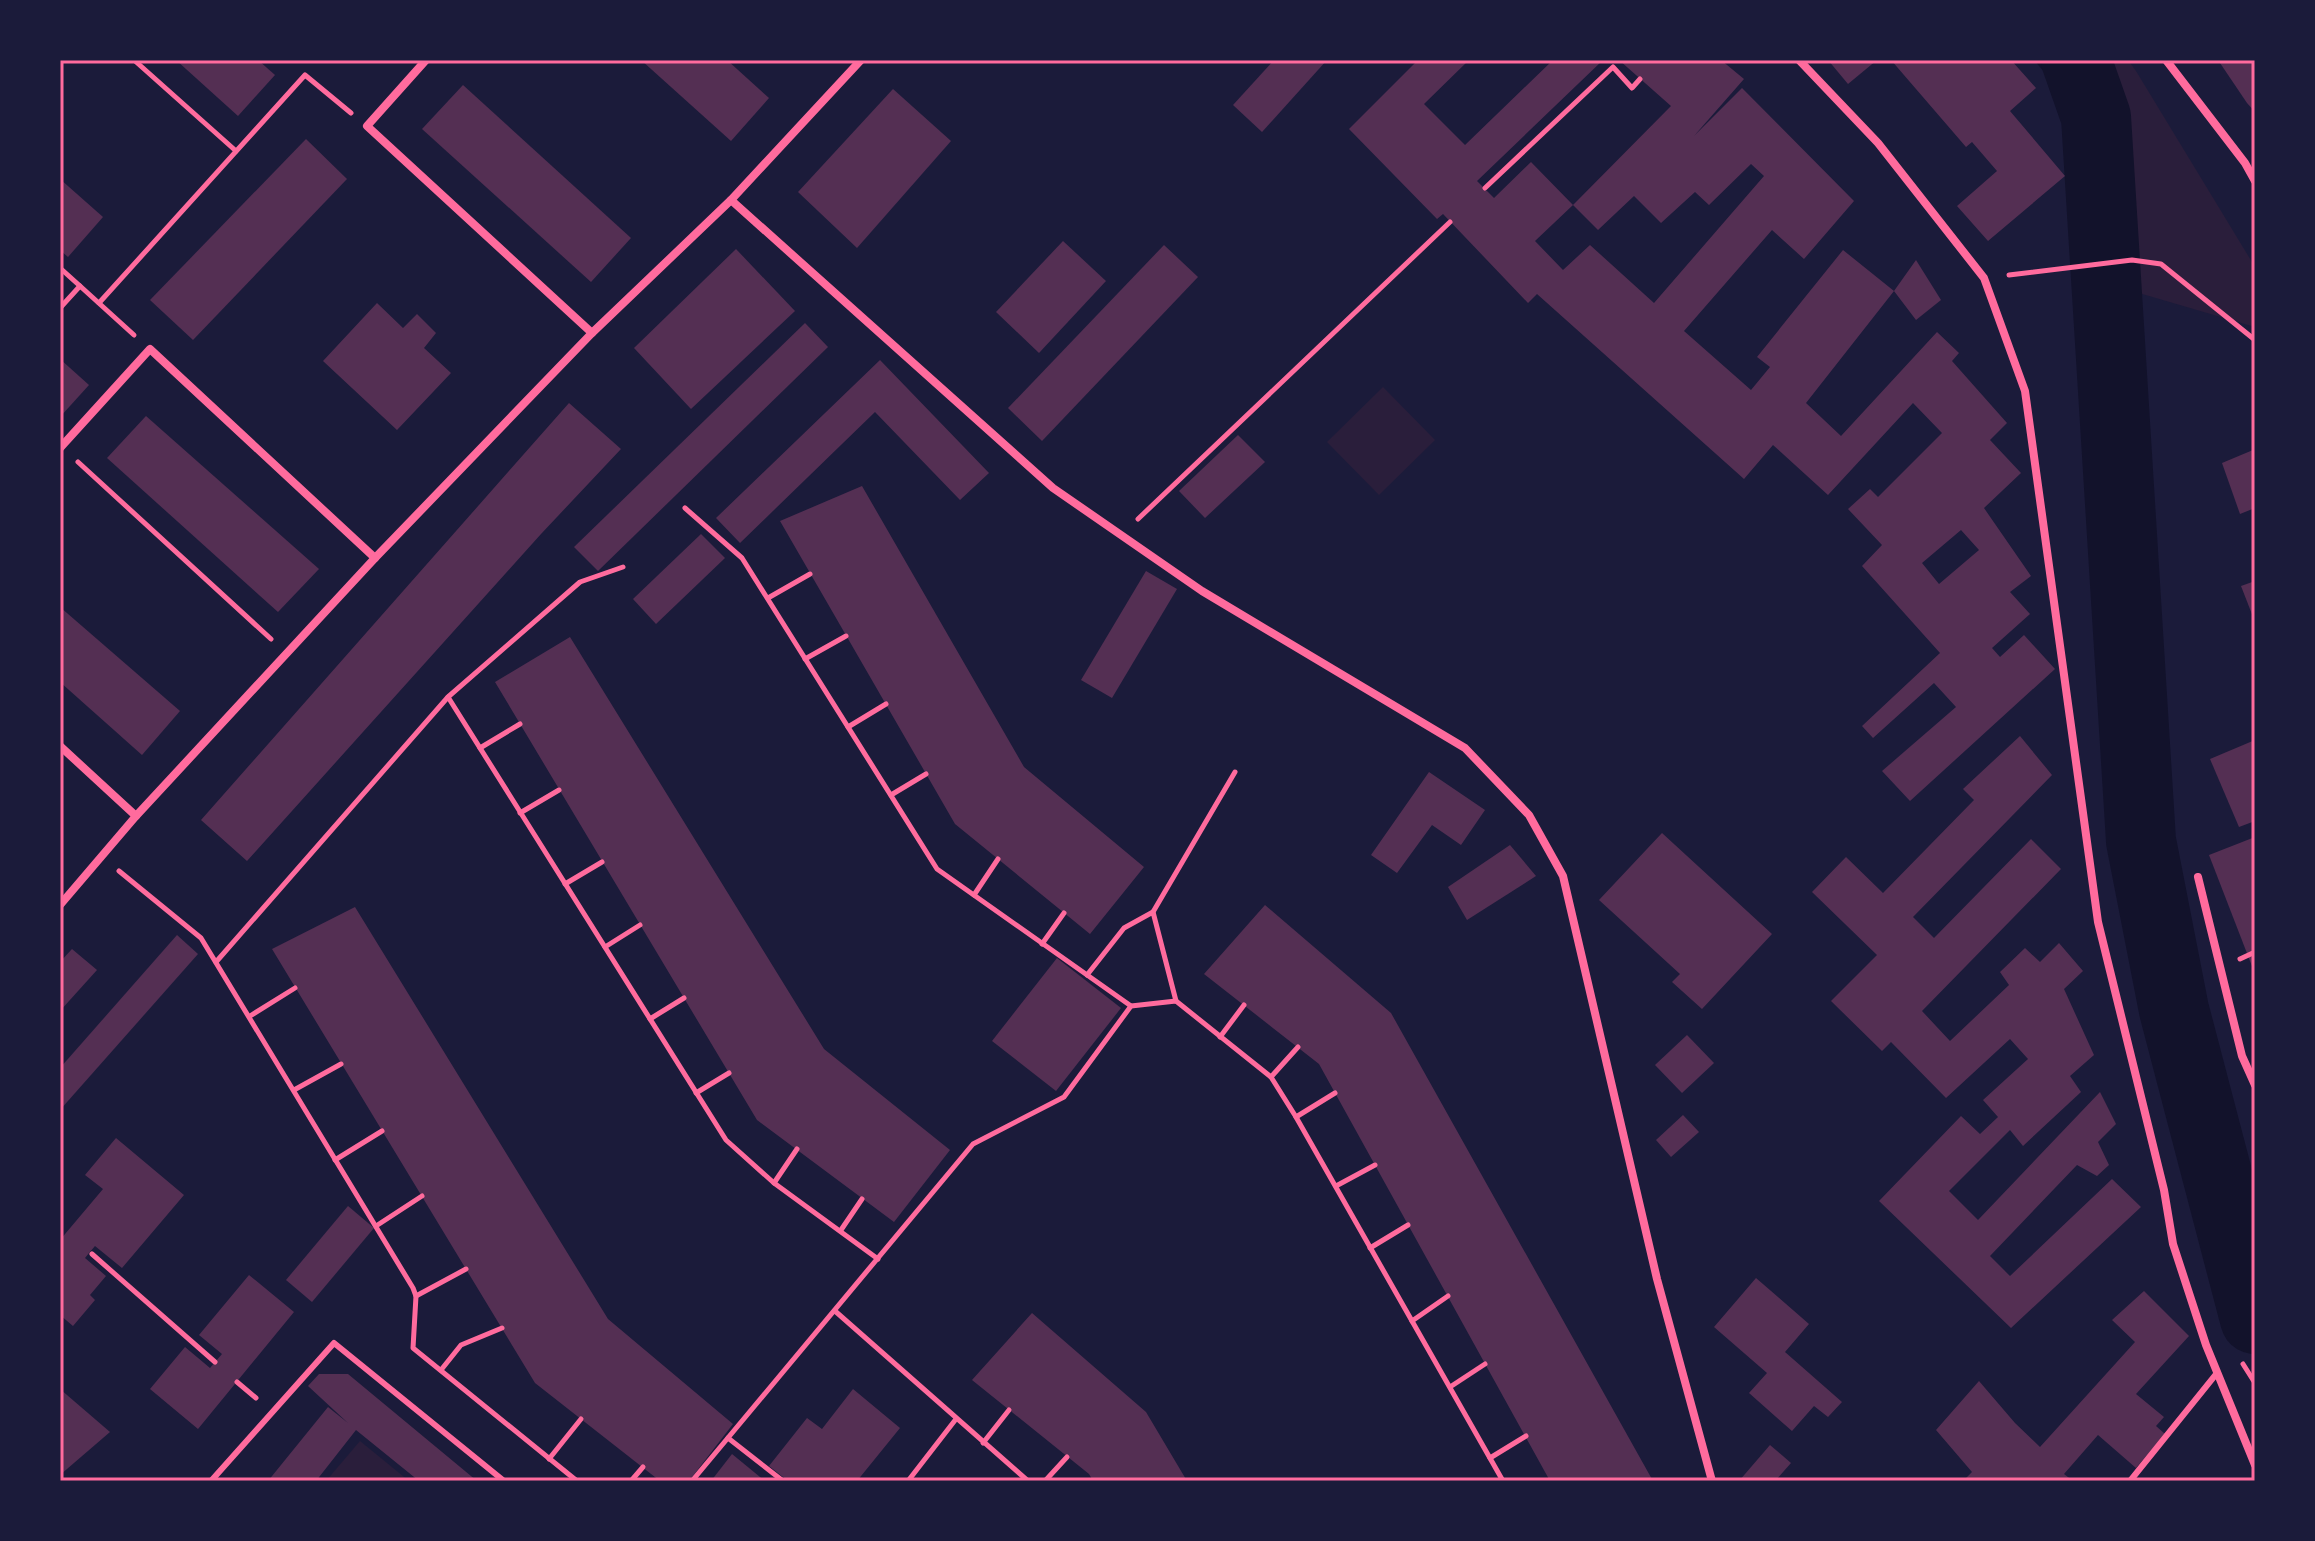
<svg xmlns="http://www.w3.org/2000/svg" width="2315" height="1541" font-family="Barlow,sans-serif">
<rect width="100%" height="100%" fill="#1b1b3a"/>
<!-- green -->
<g fill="#2a1e3b">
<path d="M2093 60H2128L2136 71 2255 267V327L2132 291 2131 251 2119 131Z"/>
<path d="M1383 387 1435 440 1379 495 1327 442Z"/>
<path d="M360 1441 409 1481H326Z"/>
</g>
<!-- water -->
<path fill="#12122b" d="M2034 60 2094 61 2119 131 2131 251 2132 291 2079 301 2074 254 2076 170 2050 79Z"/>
<!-- pier -->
<path fill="#1b1b3a" d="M2131 251 2132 270 2076 274 2074 254Z"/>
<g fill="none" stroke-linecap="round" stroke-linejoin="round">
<!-- river -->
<path stroke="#12122b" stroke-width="70" d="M2076 60 2096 117 2141 841 2174 1010 2255 1319"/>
</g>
<!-- building -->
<g fill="#542f53" fill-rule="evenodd">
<path d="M176 60H258L275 75 238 116Z"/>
<path d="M641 60H727L769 98 731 141Z"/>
<path d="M1274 60H1327L1262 132 1233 105Z"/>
<path d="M1418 60H1469L1424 104 1465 145 1553 60H1603L1477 181 1494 198 1531 162 1573 205 1535 241 1563 270 1590 245 1654 303 1764 176 1751 164 1709 205 1695 192 1661 223 1634 196 1598 230 1573 205 1671 106 1619 60H1721L1744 79 1694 136 1742 88 1854 201 1804 259 1772 230 1684 331 1751 390 1770 367 1757 357 1843 250 1894 291 1916 260 1941 300 1916 320 1894 291 1806 403 1841 436 1937 332 1959 353 1952 361 2007 423 1990 440 2021 473 1984 508 2031 576 2010 592 2030 614 1992 648 2000 657 2024 635 2055 669 1910 801 1882 771 1956 707 1934 683 1873 738 1862 726 1940 653 1862 566 1882 545 1848 509 1870 489 1878 497 1942 433 1913 403 1828 495 1773 445 1744 479 1537 294 1528 303 1443 214 1437 219 1349 129ZM1961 530 1979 550 1939 584 1922 563Z"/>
<path d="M1828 60H1877L1848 84Z"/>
<path d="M1891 60H2011L2036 88 2010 111 2065 176 1988 241 1957 206 1997 171 1972 142 1966 147Z"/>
<path d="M2218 60H2255V112L2247 103Z"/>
<path d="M463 85 631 238 591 282 422 129Z"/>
<path d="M893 89 951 141 857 248 798 192Z"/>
<path d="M306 139 347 179 193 340 150 300Z"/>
<path d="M60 179 103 217 68 257 60 250Z"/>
<path d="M1063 241 1106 281 1039 353 996 312Z"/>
<path d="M1164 245 1198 277 1042 441 1008 408Z"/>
<path d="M736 249 795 311 691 409 634 348Z"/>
<path d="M377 303 403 328 417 314 436 333 424 348 451 373 397 430 323 361Z"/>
<path d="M805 323 828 347 598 571 574 547Z"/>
<path d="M60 359 89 385 60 417Z"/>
<path d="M880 360 989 473 960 500 875 412 740 543 716 518Z"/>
<path d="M569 403 621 449 541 534 247 861 201 820Z"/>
<path d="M146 416 319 569 278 612 107 458Z"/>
<path d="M1238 435 1265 462 1205 518 1179 491Z"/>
<path d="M2253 450 2255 455V508L2240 514 2222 463Z"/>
<path d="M862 486 1024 767 1144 867 1090 934 955 824 780 521Z"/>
<path d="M701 534 725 558 656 624 633 599Z"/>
<path d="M1146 571 1177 589 1112 698 1081 680Z"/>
<path d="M2255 581V622L2241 586Z"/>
<path d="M60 607 180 711 142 755 60 682Z"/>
<path d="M570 637 824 1049 950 1150 894 1222 757 1120 495 682Z"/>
<path d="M2020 736 2052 775 1913 917 1934 938 2031 839 2061 869 1922 1011 1950 1041 2009 985 2000 972 2025 948 2040 962 2059 943 2083 971 2064 989 2094 1055 2070 1076 2081 1092 2023 1146 2010 1130 1949 1191 1978 1220 2100 1092 2116 1124 2098 1142 2109 1165 2097 1176 2077 1165 1990 1256 2010 1276 2112 1179 2141 1207 2011 1328 1879 1201 1961 1116 1980 1134 1998 1117 1983 1100 2028 1059 2010 1039 1946 1098 1891 1042 1882 1051 1831 1001 1877 955 1812 892 1846 857 1883 893 1974 800 1963 789Z"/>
<path d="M2255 740V821L2239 827 2210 759Z"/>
<path d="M1429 772 1485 810 1461 845 1432 825 1397 873 1371 855Z"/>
<path d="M1662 833 1772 934 1702 1009 1672 982 1680 974 1599 900Z"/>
<path d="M2255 837V974L2209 855Z"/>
<path d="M1510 845 1536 876 1467 920 1448 887Z"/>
<path d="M1265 905 1391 1013 1653 1481H1550L1319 1064 1204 974Z"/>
<path d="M355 907 608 1319 733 1424 689 1481H660L535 1383 272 949Z"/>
<path d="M177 935 198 954 60 1110V1068Z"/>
<path d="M72 949 97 970 60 1011V962Z"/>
<path d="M1057 958 1121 1008 1056 1091 992 1041Z"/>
<path d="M1687 1035 1714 1063 1682 1093 1655 1065Z"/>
<path d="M1683 1115 1699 1132 1671 1157 1656 1140Z"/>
<path d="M116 1138 184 1195 122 1268 95 1246 89 1253 85 1258 106 1276 90 1295 95 1300 73 1326 60 1315V1240L103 1189 85 1175Z"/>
<path d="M348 1206 374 1228 312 1302 286 1280Z"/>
<path d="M249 1275 294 1312 198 1429 150 1389 185 1347 210 1368 222 1354 199 1335Z"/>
<path d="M1756 1278 1809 1324 1785 1352 1842 1402 1828 1417 1814 1406 1792 1431 1749 1393 1767 1373 1714 1327Z"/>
<path d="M2144 1291 2189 1336 2136 1394 2164 1417 2156 1426 2165 1434 2136 1468 2098 1435 2064 1474 2073 1481H1963L1972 1472 1936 1430 1979 1381 2015 1423 2040 1447 2135 1342 2112 1320Z"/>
<path d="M1032 1313 1146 1412 1187 1481H1093L1089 1474 972 1380Z"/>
<path d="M319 1374H348L477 1481H419L356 1430 316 1481H268L328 1407 348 1423 308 1386Z"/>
<path d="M60 1389 110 1432 60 1475Z"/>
<path d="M853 1389 900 1428 857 1481H788L769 1466 807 1418 822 1429Z"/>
<path d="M1770 1445 1791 1463 1775 1481H1739Z"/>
<path d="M732 1454 765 1481H711Z"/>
</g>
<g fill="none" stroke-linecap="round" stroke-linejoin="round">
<!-- path -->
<g stroke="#ff6b9d" stroke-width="5">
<path d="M134 60 236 151"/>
<path d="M1485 188 1613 67 1632 88 1640 79"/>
<path d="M60 268 80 286"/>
<path d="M2009 275 2132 260 2161 264 2255 340"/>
<path d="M99 303 305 75 351 113"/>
<path d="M60 308 80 286 134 335"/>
<path d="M78 462 271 639"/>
<path d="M685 508 742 558 937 869 1131 1006"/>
<path d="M1138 519 1450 222"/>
<path d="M768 598 810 574"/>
<path d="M805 659 846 636"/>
<path d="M448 697 726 1140 774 1183 878 1259"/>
<path d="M848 727 886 704"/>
<path d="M480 748 520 724"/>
<path d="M891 795 926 774"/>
<path d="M520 813 559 790"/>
<path d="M119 871 201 938 413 1288 416 1296 413 1348 577 1481"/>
<path d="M565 884 602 862"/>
<path d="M974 895 998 859"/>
<path d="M1153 912 1235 772"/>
<path d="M1042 944 1064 913"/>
<path d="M605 947 640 925"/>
<path d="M2240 959 2255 952"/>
<path d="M216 962 448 697 580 582 623 567"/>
<path d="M1087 975 1124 928 1153 912 1176 1001"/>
<path d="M250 1016 295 988"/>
<path d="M650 1019 684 998"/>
<path d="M1220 1037 1244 1005"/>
<path d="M1271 1077 1298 1047"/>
<path d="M294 1090 341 1064"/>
<path d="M696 1093 729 1073"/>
<path d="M1296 1117 1335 1093"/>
<path d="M335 1160 382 1131"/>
<path d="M774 1183 797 1149"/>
<path d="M1336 1186 1375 1165"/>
<path d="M376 1226 422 1196"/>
<path d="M841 1230 862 1199"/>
<path d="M1370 1248 1408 1225"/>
<path d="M92 1254 215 1362"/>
<path d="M416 1296 466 1269"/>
<path d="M835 1311 1028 1481"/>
<path d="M1412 1321 1448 1296"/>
<path d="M2243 1364 2255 1383"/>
<path d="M441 1370 461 1345 502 1328"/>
<path d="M237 1382 256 1398"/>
<path d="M1450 1387 1485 1364"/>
<path d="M728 1438 783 1481"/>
<path d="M983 1443 1009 1410"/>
<path d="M1490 1458 1526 1436"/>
<path d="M549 1459 581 1419"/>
<path d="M631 1481 643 1467"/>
<path d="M692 1481 973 1144 1064 1097 1131 1006 1176 1001 1271 1077 1296 1117 1503 1481"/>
<path d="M908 1481 956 1419"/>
<path d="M1045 1481 1067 1457"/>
</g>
<!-- service -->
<g stroke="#ff6b9d" stroke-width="6">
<path d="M211 1481 334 1343 504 1481"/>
<path d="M2130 1481 2217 1373"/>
</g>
<!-- minor -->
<g stroke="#ff6b9d" stroke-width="8">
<path d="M426 60 367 126 592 333"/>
<path d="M1799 60 1878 143 1984 278 2025 391 2098 922 2164 1190 2173 1244 2206 1345 2255 1465"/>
<path d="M2166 60 2245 163 2255 181"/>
<path d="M731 200 1053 488 1202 591 1465 748 1529 815 1563 876 1657 1279 1712 1481"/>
<path d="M60 448 150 349 375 558"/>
<path d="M60 746 136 816"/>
<path d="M2198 877 2242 1056 2255 1085"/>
<path d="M60 905 136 816 375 558 592 333 731 200 861 60"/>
</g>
</g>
<!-- border -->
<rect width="2315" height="1541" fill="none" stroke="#1b1b3a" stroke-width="124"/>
<rect x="62" y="62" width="2191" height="1417" fill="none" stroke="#ff6b9d" stroke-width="3"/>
</svg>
